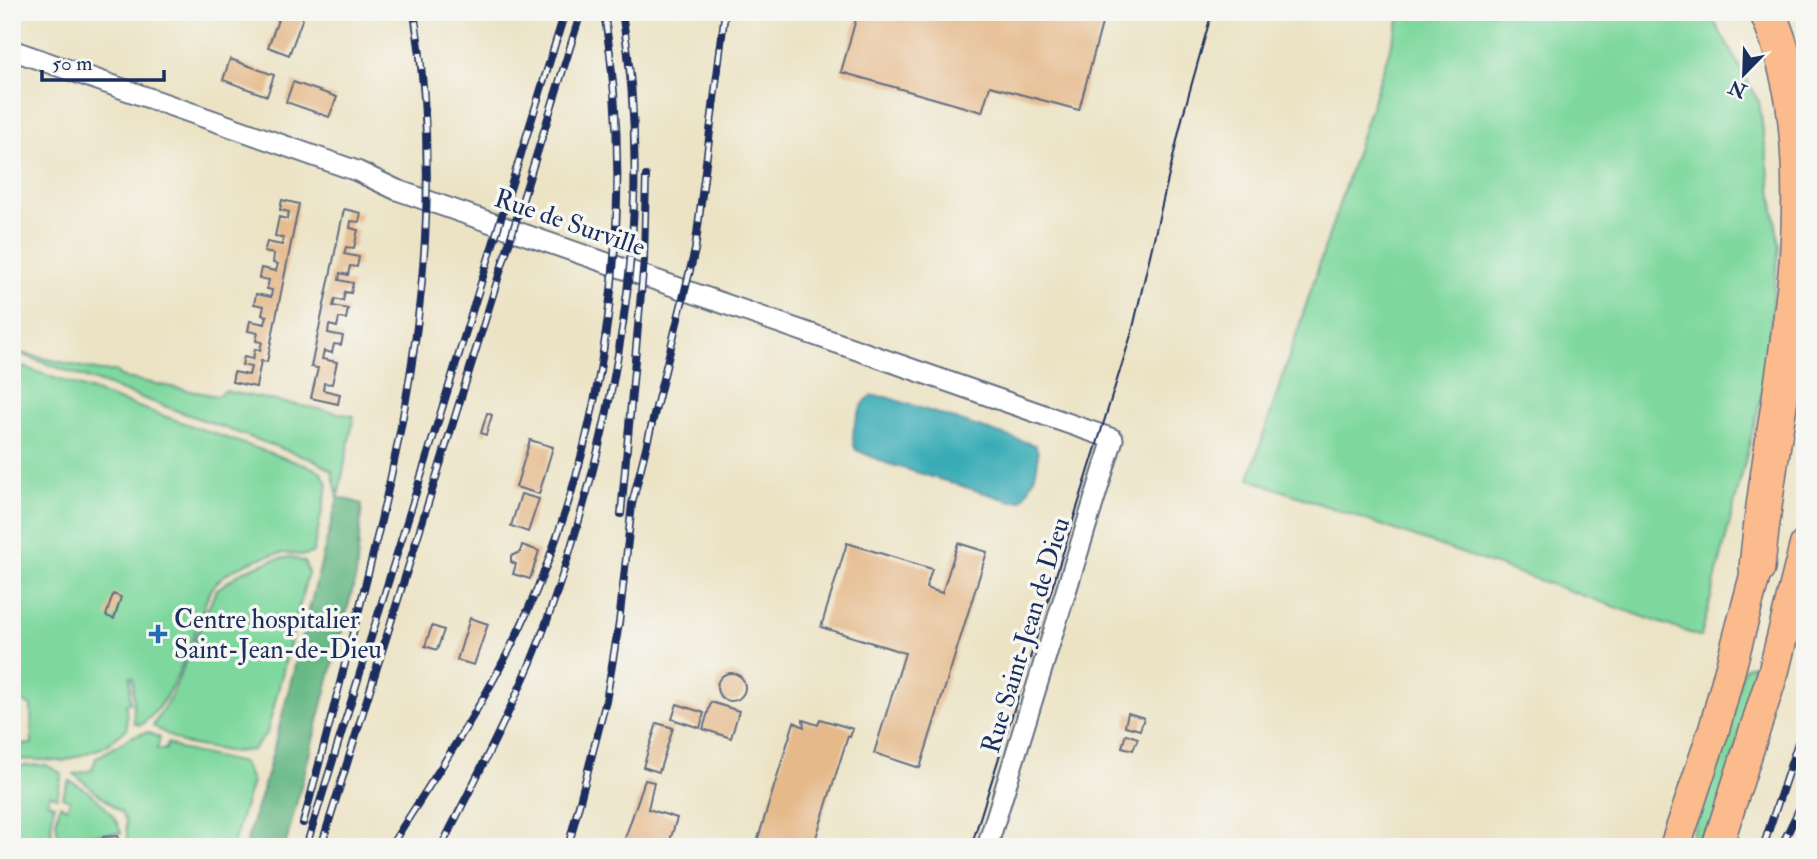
<svg xmlns="http://www.w3.org/2000/svg" width="1817" height="859" font-family="'IM FELL Double Pica',serif">
<rect width="100%" height="100%" fill="#f6f6f2"/>
<filter id="ink" filterUnits="userSpaceOnUse"><feTurbulence type="fractalNoise" baseFrequency=".0143" numOctaves="2"/><feDisplacementMap in="SourceGraphic" scale="14" xChannelSelector="R" yChannelSelector="G"/><feConvolveMatrix kernelMatrix="1 2 1 2 8 2 1 2 1" color-interpolation-filters="sRGB"/></filter>
<filter id="wash" filterUnits="userSpaceOnUse"><feTurbulence type="fractalNoise" baseFrequency=".00686" numOctaves="4" result="noise"/><feDisplacementMap in="SourceGraphic" scale="28" xChannelSelector="R" yChannelSelector="G"/><feGaussianBlur stdDeviation="1.57" result="paint"/><feColorMatrix in="noise" values="0 0 0 0 0 0 0 0 0 0 0 0 0 0 0 0 0 1.4 0 .05"/><feComposite in="paint" operator="in"/></filter>
<g filter="url(#wash)">
<rect width="100%" height="100%" fill="#ece3c4"/>
<!-- green -->
<g fill="#7ed89d" stroke="#4c847e" stroke-width="2">
<path d="M1402 12H1709L1759 102 1779 246 1762 394 1701 637 1249 479Z"/>
<path d="M12 351 100 371H116L121 377 217 396 225 391 354 416 338 497 332 471 316 461Z"/>
<path d="M12 363 313 468 320 471 328 484 313 552C303 559 293 552 282 553 262 556 232 567 218 581 208 591 204 606 200 619 188 650 168 709 140 725L134 723 133 678 130 677V703L126 704 127 729 104 747 64 761 12 759V745L32 744 31 706 14 697Z"/>
<path d="M290 557 305 562 308 573 267 733 253 750 232 752 182 743 153 726 172 694 216 590 242 572 273 560Z"/>
<path d="M1756 665 1760 670 1707 847H1688L1743 671 1748 666Z"/>
<path d="M148 732 160 738 157 749 165 750 168 743 179 749 243 763 252 782 232 847H128L126 821 122 813 74 774 92 770 96 758 133 736Z"/>
<path d="M46 765 62 774 57 797 50 794 47 802 54 805 51 828 54 847H12V766Z"/>
<path d="M69 781C89 788 116 813 121 833L79 835 65 844 59 841 56 821 60 805 67 808 70 800 62 797Z"/>
</g>
<!-- forest -->
<path fill="#66b884" stroke="#407471" stroke-width="2" d="M338 497 362 504 356 576 285 847H245L268 771Z"/>
<!-- water -->
<path fill="#39abb5" stroke="#2a6d8a" stroke-width="2" d="M871 396 886 397 1035 445C1044 459 1031 489 1021 501H1011L886 463 856 450C848 436 858 405 871 396Z"/>
<g id="blocks">
<!-- building -->
<g fill="#e5b98a">
<path d="M281 12H305L289 55 268 47Z"/>
<path d="M858 12H1105L1079 110 990 86 982 112 841 72Z"/>
<path d="M230 59 274 75 267 96 223 80Z"/>
<path d="M293 82 337 97 329 117 286 102Z"/>
<path d="M282 200 299 204 267 362 261 361 256 387 232 382 234 372 249 375 251 367 242 365 244 357 253 359 255 349 260 350 262 342 256 341 258 333 248 331 250 321 265 324 267 316 262 315 264 306 254 304 256 294 271 297 272 290 267 289 269 280 259 278 261 268 276 271 278 264 273 263 274 254 264 252 267 242 282 245 283 238 275 236 279 217 287 219 289 212 280 210Z"/>
<path d="M344 209 361 213 359 222 351 221 350 228 358 230 354 248 346 247 344 254 359 257 357 267 350 266 348 275 340 273 339 280 353 283 351 293 345 292 343 301 335 299 333 306 348 309 346 319 339 318 337 327 329 325 328 333 343 336 341 345 334 344 332 353 324 351 322 359 337 362 332 384 324 383 323 390 340 394 338 404 311 398 318 368 311 367Z"/>
<path d="M487 413 492 415 486 435 481 433Z"/>
<path d="M530 440 553 447 539 494 516 487Z"/>
<path d="M521 494 539 499 528 532 511 526Z"/>
<path d="M847 543 932 569 926 588 942 593 958 543 987 552 920 768 874 753 905 653 821 627Z"/>
<path d="M522 545 539 551 530 579 513 574 516 564 511 562V556L520 552Z"/>
<path d="M113 594 121 597 114 619 106 616Z"/>
<path d="M470 618 488 624 474 665 457 660Z"/>
<path d="M432 626 444 630 437 650 425 646Z"/>
<circle cx="731" cy="687" r="14"/>
<path d="M711 702 739 711 731 738 703 729Z"/>
<path d="M677 704 704 713 700 728 672 719Z"/>
<path d="M1128 713 1144 718 1140 730 1125 726Z"/>
<path d="M820 719 853 729 850 737 848 736 813 847H780L757 842 794 722 804 727 803 720 818 725Z"/>
<path d="M657 723 673 728 659 772 643 767Z"/>
<path d="M1126 734 1138 738 1133 750 1122 747Z"/>
<path d="M645 780 654 782 648 809 677 818 668 847H622Z"/>
<path d="M118 836 119 847H103V837Z"/>
</g>
</g>
</g>
<g filter="url(#ink)">
<use href="#blocks" fill-opacity="0" stroke="#646e82" stroke-width="2"/>
<g fill="none" stroke-linecap="round" stroke-linejoin="round">
<!-- street casing -->
<g stroke="#646e82" stroke-width="23">
<path id="street" d="M12 50 357 171 397 190 1113 439 987 847"/>
</g>
<!-- primary casing -->
<g stroke="#646e82" stroke-width="33">
<g id="primary">
<path d="M1675 847 1715 726 1757 568"/>
<path d="M1717 847 1774 670 1805 545"/>
</g>
</g>
<!-- highway casing -->
<g stroke="#646e82" stroke-width="38">
<path id="highway" d="M1757 568C1771 409 1817 260 1793 99 1787 69 1780 39 1767 12"/>
</g>
<!-- street -->
<use href="#street" stroke="#fff" stroke-width="19"/>
<!-- primary -->
<use href="#primary" stroke="#fbbb8c" stroke-width="30"/>
<!-- highway -->
<use href="#highway" stroke="#fbbb8c" stroke-width="35"/>
<!-- tram -->
<path stroke="#1b2f5e" stroke-width="2" d="M971 847 1132 332 1183 115 1212 12"/>
<!-- rail casing -->
<g stroke="#1b2f5e" stroke-width="8">
<g id="rail">
<path d="M621 514 644 260 646 176"/>
<path d="M303 823C321 759 337 694 354 629 408 422 449 227 414 12"/>
<path d="M306 847 565 12"/>
<path d="M321 847 581 12"/>
<path d="M390 847C437 773 488 699 524 619 607 437 637 209 604 12"/>
<path d="M441 847C469 792 498 737 523 680 548 625 565 568 582 510 629 347 650 181 622 12"/>
<path d="M568 847 606 701 619 623 632 504 695 250 725 12"/>
<path d="M1763 847 1805 722"/>
<path d="M1781 847 1805 797"/>
<path d="M1799 847 1805 828"/>
</g>
</g>
<!-- rail -->
<use href="#rail" stroke="#f6f6f2" stroke-width="5" stroke-dasharray="16" stroke-linecap="butt"/>
</g>
</g>
<!-- markers -->
<path fill="#1f6fb2" stroke="#f6f6f2" stroke-width="2.5" d="M154.5 623.5h7v7h7v7h-7v7h-7v-7h-7v-7h7z"/>
<g text-anchor="middle" stroke-width="7" stroke-linejoin="round" paint-order="stroke">
<!-- street labels -->
<g font-size="26" fill="#1b2f5e" stroke="#f6f6f2">
<text transform="translate(570 222) rotate(19)" y="9">Rue de Surville</text>
<text transform="translate(1025 635) rotate(-73)" y="9">Rue Saint-Jean de Dieu</text>
</g>
<!-- poi labels -->
<g font-size="26" fill="#1b2f5e" stroke="#f6f6f2" text-anchor="start">
<text x="174" y="628">Centre hospitalier<tspan x="174" dy="30">Saint-Jean-de-Dieu</tspan></text>
</g>
</g>
<!-- margin -->
<rect width="1817" height="859" fill="none" stroke="#f6f6f2" stroke-width="42"/>
<!-- north arrow -->
<g transform="translate(1744 74) rotate(203)" stroke="#f6f6f2" stroke-width="5" paint-order="stroke">
<path d="M0-5L12 26L0 18L-12 26Z" fill="#1b2f5e"/>
<text y="-10" font-size="19" font-weight="bold" text-anchor="middle" fill="#1b2f5e">N</text>
</g>
<!-- scale -->
<path d="M42 70v10h122v-10" fill="none" stroke="#1b2f5e" stroke-width="3.5"/>
<text x="52" y="70" font-size="21" fill="#1b2f5e" stroke="#f6f6f2" stroke-width="5" paint-order="stroke">50 m</text>
</svg>
